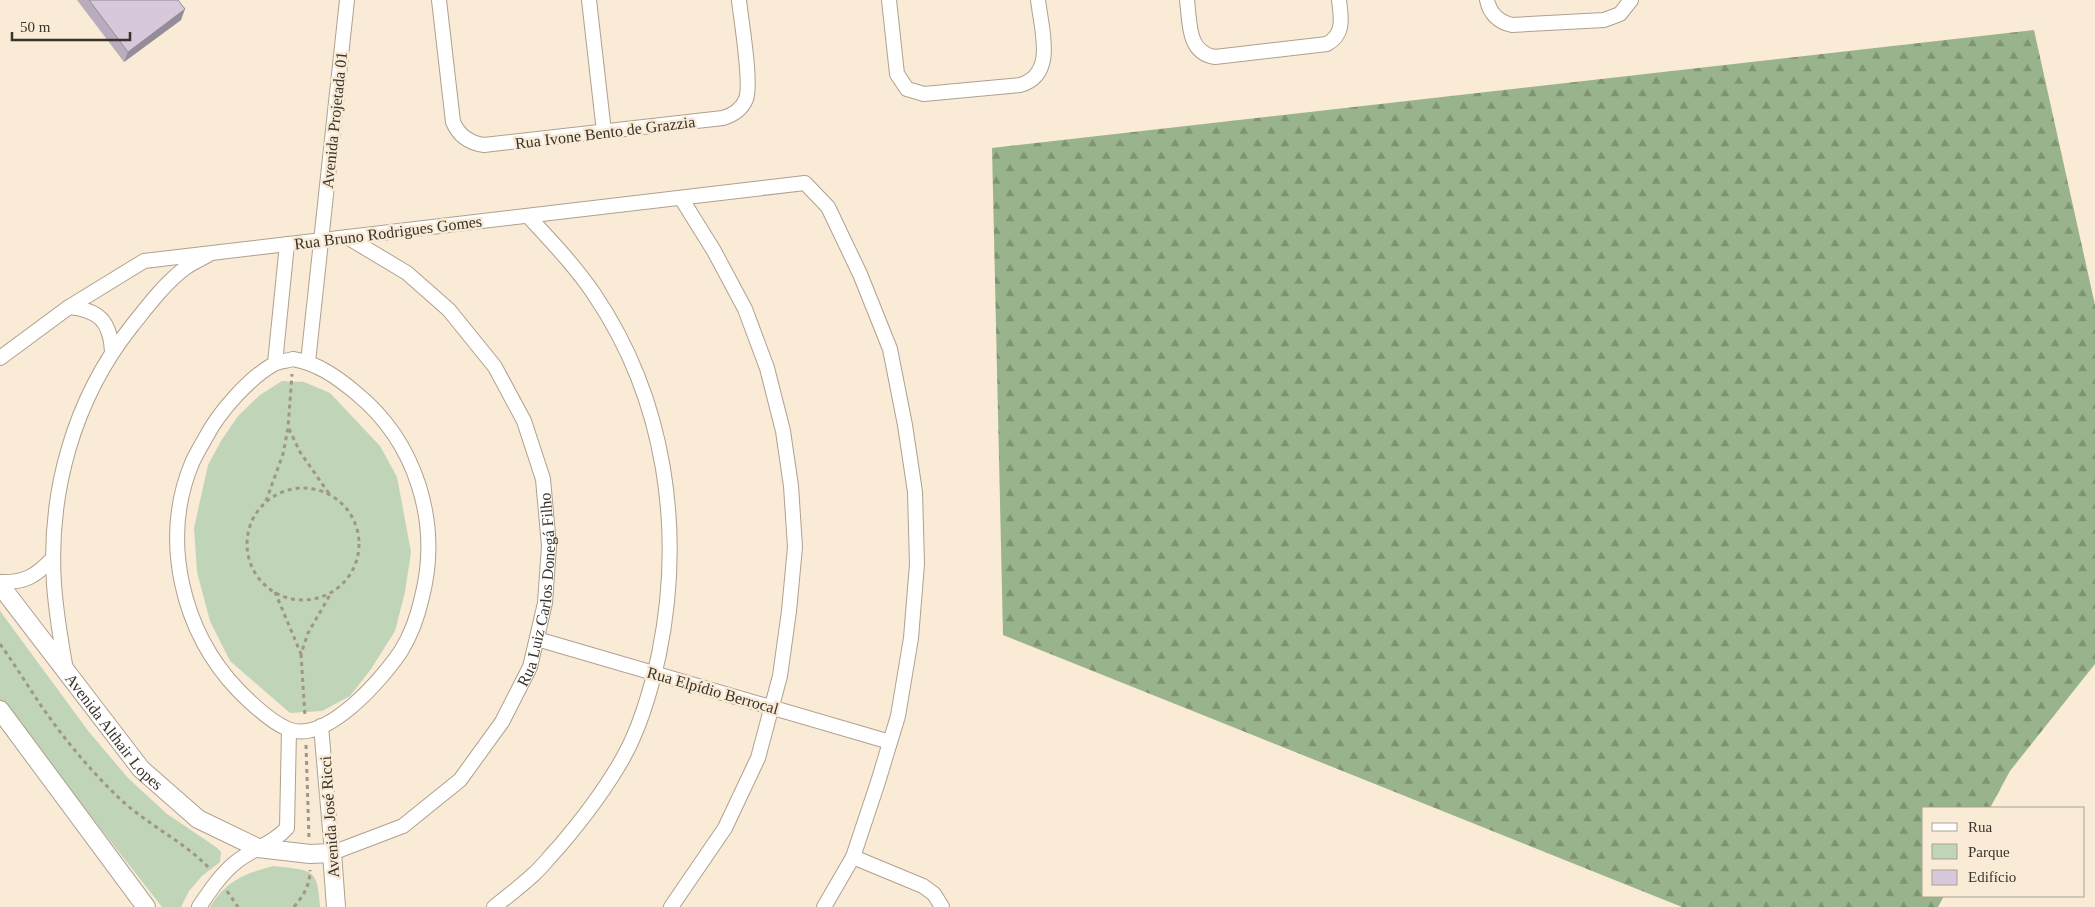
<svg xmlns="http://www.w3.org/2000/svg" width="2095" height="907" font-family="'Times New Roman',serif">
<defs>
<pattern id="forest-firs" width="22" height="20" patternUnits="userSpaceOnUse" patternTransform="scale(1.25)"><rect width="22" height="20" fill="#99b48d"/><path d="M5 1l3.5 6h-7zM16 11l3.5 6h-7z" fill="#7e9373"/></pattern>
</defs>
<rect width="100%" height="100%" fill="#f9ebd6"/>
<!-- green -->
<g fill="#c0d4b7">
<path d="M282 381 304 382 330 393 380 446 397 477 411 552 405 592 395 631 371 669 350 696 322 711 290 713 230 661 210 621 197 572 194 528 208 465 221 441 238 416 260 395Z"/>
<path d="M0 611 89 732 128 778 167 814 216 847 221 852 220 862 202 876 189 891 181 907H162L0 700Z"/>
<path d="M274 866C311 871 318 866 320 907H210C226 881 245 873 274 866Z"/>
</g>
<!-- forest -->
<path fill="url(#forest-firs)" d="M2034 30 2095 305V664L2010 771 1990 808H1924V896H1944L1938 907H1682L1003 635 992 148Z"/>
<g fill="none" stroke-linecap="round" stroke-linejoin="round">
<!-- minor casing -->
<g stroke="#aea18e" stroke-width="16">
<g id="minor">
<path d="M439 0 453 122C459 136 469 143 484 145L723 118C733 115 742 109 746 99 752 83 741 20 739 0"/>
<path d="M589 0 604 132"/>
<path d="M889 0 897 74 907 89 924 94 1020 85C1057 75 1041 28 1038 0"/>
<path d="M1187 0C1190 22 1187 53 1215 57L1327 44C1345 34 1341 17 1339 0"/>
<path d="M1487 0C1490 14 1499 22 1512 25L1604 20 1620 14 1631 0"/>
<path d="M69 307C99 310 110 321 112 351"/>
<path d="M0 358 69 307 144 261 805 183 828 207 860 274 890 349 905 425 915 492 917 564 911 638 898 716 878 782 853 857 824 907"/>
<path d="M293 359C317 363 337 377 356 393 416 442 441 522 422 597 418 615 411 635 401 651 383 678 326 745 288 729 273 723 251 703 239 691 182 632 160 540 192 463 196 454 201 446 206 437 219 412 249 378 274 364 279 361 287 361 293 359Z"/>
<path d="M308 362 347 0"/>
<path d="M275 363 287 244"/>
<path d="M0 582C25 583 36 576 53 558"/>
<path d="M537 639 890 742"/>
<path d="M66 670C61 642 56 613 54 584 48 492 74 399 131 327 147 307 164 284 185 268 192 263 201 259 208 255"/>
<path id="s1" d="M321 726 332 853 403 826 460 780 502 722 530 667 545 603 549 546 543 479 524 421 495 367 449 310 407 273 347 237"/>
<path d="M853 857 923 886 934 894 942 907"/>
<path d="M199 907C209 892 221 874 236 862 252 849 273 844 287 828L289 730"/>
<path d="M494 907C508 896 521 886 534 874 543 866 550 856 558 848 582 820 605 790 623 758 641 726 651 690 659 654 684 531 666 400 594 294 575 266 551 241 528 216"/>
<path d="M671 907 725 828 758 758 780 676 789 611 795 547 791 486 783 431 767 368 745 309 714 251 681 198"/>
</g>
</g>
<!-- tertiary casing -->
<g stroke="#aea18e" stroke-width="20">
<g id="tertiary">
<path id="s2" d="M0 585 141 769 198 819 258 848 310 854 332 853 336 907"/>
<path d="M0 710 146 907"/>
</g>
</g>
<!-- path -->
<g stroke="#a09687" stroke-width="3" stroke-dasharray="4 4" stroke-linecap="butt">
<path d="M289 429 300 452 330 495"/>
<circle cx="303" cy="544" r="56"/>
<path d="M266 501 283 454 288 428 292 374"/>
<path d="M275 592 301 654 308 633 331 593"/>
<path d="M0 644C13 662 24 680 36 698 59 733 88 768 118 797 147 825 184 841 211 870"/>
<path d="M301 654 305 716"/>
<path d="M306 745 309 838"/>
<path d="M227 891 238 907"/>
<path d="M294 907C304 895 310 885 310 870"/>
</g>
<!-- minor -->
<use href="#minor" stroke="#fff" stroke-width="14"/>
<!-- tertiary -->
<use href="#tertiary" stroke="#fff" stroke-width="18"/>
</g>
<!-- wall -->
<path fill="#b9acbc" d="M77 0H178L181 20 124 62Z"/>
<!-- shaded-wall -->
<path fill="#968c99" d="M185 9 181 20 124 62 128 52Z"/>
<!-- building -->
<path fill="#d7c8db" stroke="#968c99" d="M89 0H178L185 9 128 52Z"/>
<g text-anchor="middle" stroke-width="5" stroke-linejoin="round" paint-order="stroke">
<!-- street labels -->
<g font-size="16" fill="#38332b" stroke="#f9ebd6">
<text transform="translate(334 120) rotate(-84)" y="6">Avenida Projetada 01</text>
<text transform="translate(605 132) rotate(-7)" y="6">Rua Ivone Bento de Grazzia</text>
<text transform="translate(388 232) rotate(-7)" y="6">Rua Bruno Rodrigues Gomes</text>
<text dy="6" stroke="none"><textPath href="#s1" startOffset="488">Rua Luiz Carlos Donegá Filho</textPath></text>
<text transform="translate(713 690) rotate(16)" y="6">Rua Elpídio Berrocal</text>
<text dy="6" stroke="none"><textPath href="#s2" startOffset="186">Avenida Althair Lopes</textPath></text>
<text transform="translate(329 817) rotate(-94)" y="6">Avenida José Ricci</text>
</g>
</g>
<!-- legend -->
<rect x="1922" y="807" width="162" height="90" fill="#f9ebd6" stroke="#aca192"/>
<rect x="1932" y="823" width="25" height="8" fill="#ffffff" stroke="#aca192"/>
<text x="1968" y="832" font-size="15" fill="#38332b">Rua</text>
<rect x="1932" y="844" width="25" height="15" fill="#c0d4b7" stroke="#aca192"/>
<text x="1968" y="857" font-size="15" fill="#38332b">Parque</text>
<rect x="1932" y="870" width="25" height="15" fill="#d7c8db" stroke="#aca192"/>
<text x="1968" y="882" font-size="15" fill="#38332b">Edifício</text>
<!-- scale -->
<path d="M12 32v8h118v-8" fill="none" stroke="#38332b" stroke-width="2.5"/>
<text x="20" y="32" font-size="15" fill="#38332b" stroke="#f9ebd6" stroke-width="4" paint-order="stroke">50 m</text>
</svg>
